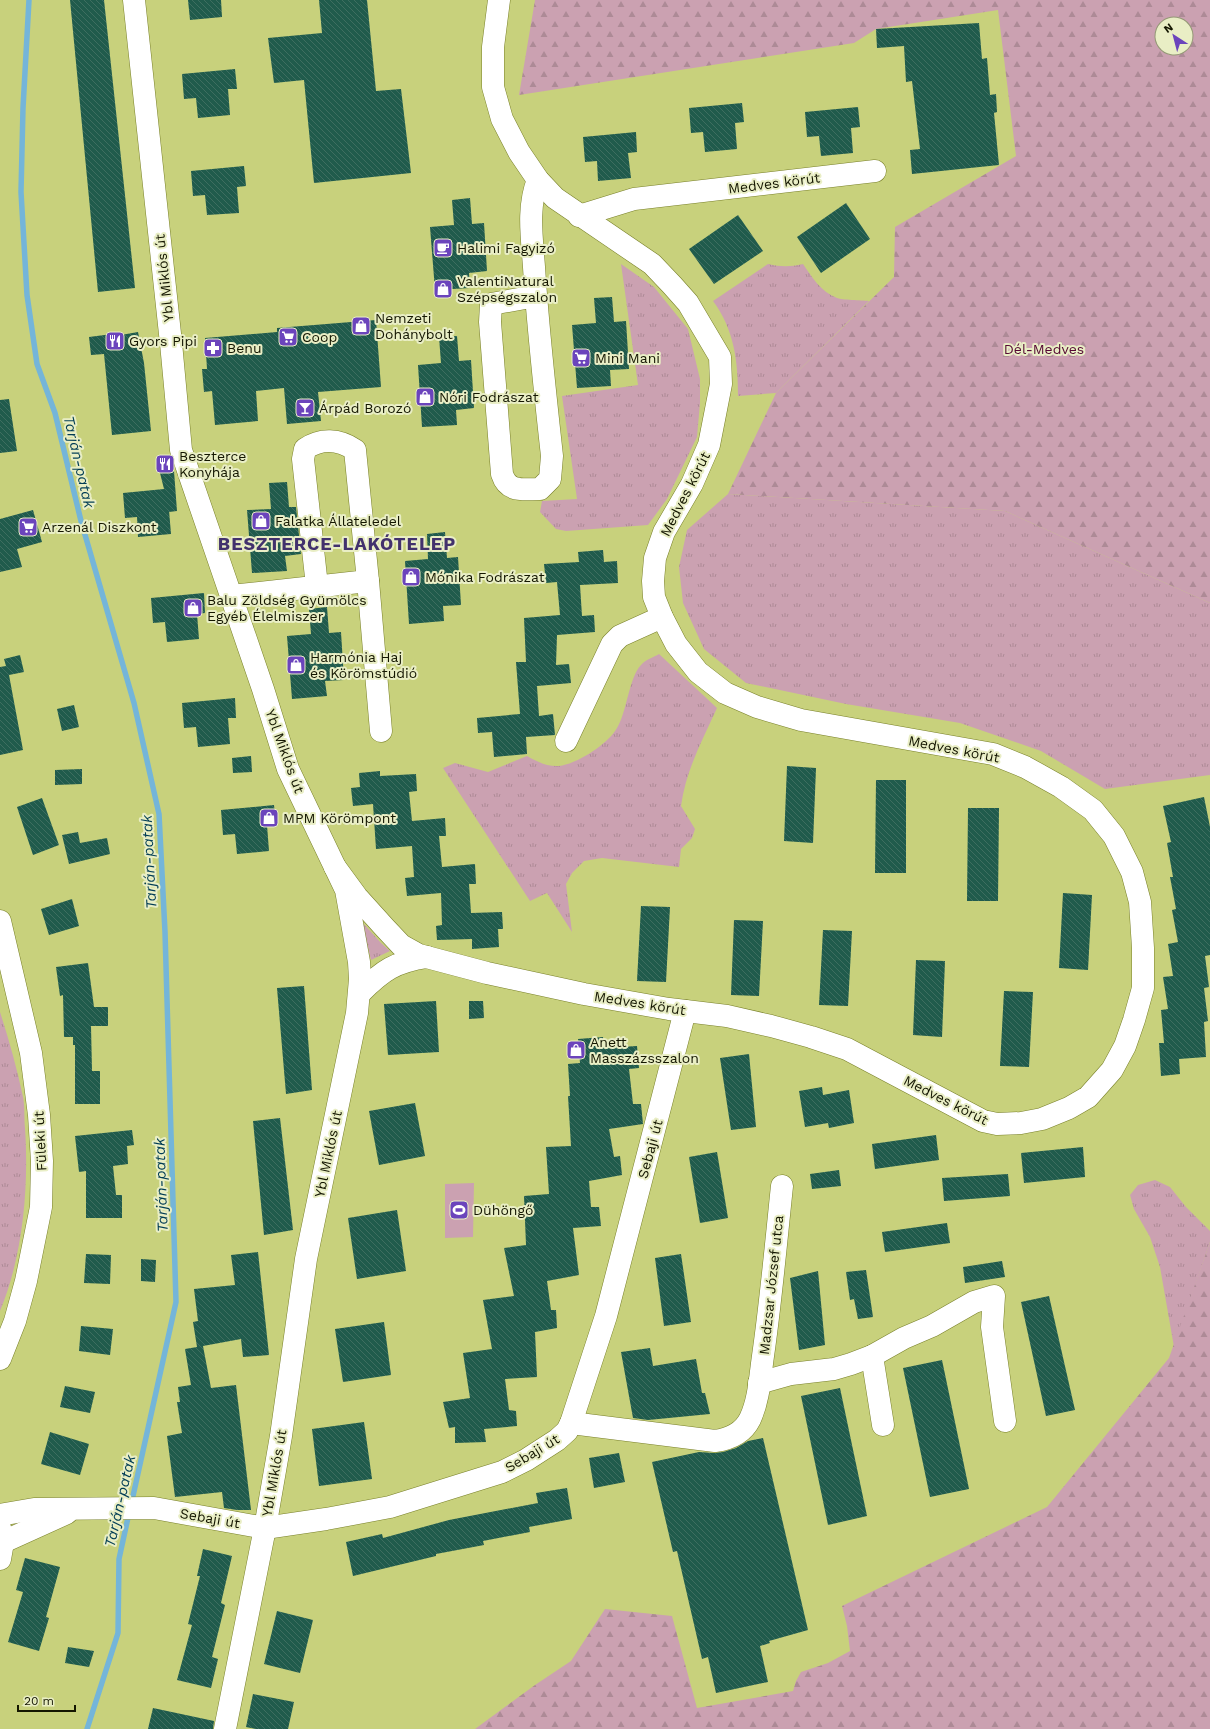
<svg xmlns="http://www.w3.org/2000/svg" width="1210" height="1729" font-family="'Work Sans',sans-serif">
<defs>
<pattern id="grass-tufts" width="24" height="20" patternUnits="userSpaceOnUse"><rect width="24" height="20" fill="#cba1b1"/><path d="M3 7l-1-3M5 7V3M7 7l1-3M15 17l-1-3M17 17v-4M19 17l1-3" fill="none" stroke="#ad8a96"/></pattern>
<pattern id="forest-firs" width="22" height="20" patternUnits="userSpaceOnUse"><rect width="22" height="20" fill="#cba1b1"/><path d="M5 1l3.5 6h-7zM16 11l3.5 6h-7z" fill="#ad8a96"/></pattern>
<pattern id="building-back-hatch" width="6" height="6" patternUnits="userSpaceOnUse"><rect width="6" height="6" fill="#205b4c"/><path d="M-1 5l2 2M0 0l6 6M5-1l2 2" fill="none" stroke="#3e6e60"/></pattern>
</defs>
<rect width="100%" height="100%" fill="#c8d17c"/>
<!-- grass -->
<g fill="url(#grass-tufts)">
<path d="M621 264 654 287 688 329 700 379V403L697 437 667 499 648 525 566 531 556 529 540 512 542 501 577 499 562 396 638 385Z"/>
<path d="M768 264C781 267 790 267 803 264 812 277 821 292 837 298 842 300 861 300 869 301L776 393 738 396C738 361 734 329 713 301Z"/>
<path d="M728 494 1005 511 1210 603V775L1105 789 1041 751 960 723 846 704 746 683 704 649 683 603 679 567 687 530Z"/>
<path d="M659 654 717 708C702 741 686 770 681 806L695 829 692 838 681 849 679 867 602 858 584 861 572 873 566 884 572 932 547 893 530 901 443 768 455 763 488 772 527 756C536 761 547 767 559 766 577 764 608 744 617 728 627 712 629 677 641 665 645 660 654 657 659 654Z"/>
<path d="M362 922 381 943 390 951 371 960Z"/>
<path d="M0 1012C9 1040 17 1068 23 1097 25 1107 24 1118 25 1128 29 1187 23 1256 0 1311Z"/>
<path d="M1155 1180 1170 1187 1186 1207 1210 1231V1242L1174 1347 1160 1267 1150 1237 1134 1209 1130 1195 1138 1185Z"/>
</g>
<!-- forest -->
<g fill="url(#forest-firs)" fill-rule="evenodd">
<path d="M535 0H1210V603L1005 511 728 494 776 393 894 277 895 227 1016 156 998 10 876 29 854 43 519 95ZM1162 24H1186V48H1162Z"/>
<path d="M1210 1242V1729H475L535 1685 571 1661 605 1609 672 1616 697 1708 793 1691 796 1681 801 1672 828 1663 850 1651 847 1626 842 1606 1047 1507 1169 1358Z"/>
</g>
<!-- pitch -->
<path fill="#cba1b1" d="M474 1183 473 1237 445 1238V1184Z"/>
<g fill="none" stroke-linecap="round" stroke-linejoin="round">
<!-- stream -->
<g stroke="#74b5d9" stroke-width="5.5">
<path d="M29 0 23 108 21 192 27 295 37 364 55 413 81 521 134 703 159 814 165 932 176 1302 131 1505"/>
<path d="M87 1729 118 1633 119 1559 129 1513"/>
</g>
</g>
<!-- building -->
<g fill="url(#building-back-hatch)">
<path d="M70 0H104L135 288 98 292Z"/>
<path d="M188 0H221L222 17 190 20Z"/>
<path d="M319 0H367L376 91 401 89 411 173 314 183 304 80 274 83 268 38 322 33Z"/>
<path d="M979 23 982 59 987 58 990 95 996 94 997 112 994 113 999 165 912 174 910 150 920 149 912 81 906 82 904 46 877 48 876 29Z"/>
<path d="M235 69 237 89H228L230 115 198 118 196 98 184 99 182 74Z"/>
<path d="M742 103 744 122 735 123 737 149 705 152 703 132 691 133 689 108Z"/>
<path d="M858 107 860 127 851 128 853 153 821 156 819 136 807 137 805 112Z"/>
<path d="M636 132 637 152 628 153 631 178 598 181 597 161 585 162 583 137Z"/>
<path d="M244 166 246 186 237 187 239 213 207 215 205 195 193 196 191 171Z"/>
<path d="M470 198 472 224 484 223 487 271 469 273 470 288 435 290 430 227 454 225 452 200Z"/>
<path d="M846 203 870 239 821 273 797 237Z"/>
<path d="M738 215 763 251 714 284 689 249Z"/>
<path d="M612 297 614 322 626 321 629 369 610 370 611 386 577 388 572 325 596 323 594 298Z"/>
<path d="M376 320 381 387 318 392 321 421 287 424 284 388 256 391 258 421 215 425 212 391 204 392 202 369H207L205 338 277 332V328Z"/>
<path d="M138 332 144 363 151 431 112 435 104 354 91 355 89 337 120 333 121 335Z"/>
<path d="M457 336 459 361 471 360 474 408 456 410 457 425 422 427 418 365 441 363 439 337Z"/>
<path d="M9 399 17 451 0 453V400Z"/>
<path d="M170 457 174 471 177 511 169 512V510L171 534 138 537 137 517 125 518 123 493 164 489 157 461Z"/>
<path d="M287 482 289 507H296L301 554 285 556 287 571 252 573 247 510 271 509 269 483Z"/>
<path d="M33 510 42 542 17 549 22 567 0 572V519Z"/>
<path d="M445 532 447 558 458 557 461 605 443 606 444 621 409 624 405 561 428 559 427 534Z"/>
<path d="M603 550 604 562 617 561 618 583 580 585 582 616 594 615 595 632 557 635 556 665 569 664 571 683 537 686 539 716 553 714 555 735 526 737 527 754 494 757 492 732 478 733 477 718 520 714 516 662H526L524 618 560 615 557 582 546 583 544 564 579 562 578 552Z"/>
<path d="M204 593 205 613 197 614 199 639 167 642 165 622 153 623 151 598Z"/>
<path d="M327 607 329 633 341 632 344 680 325 681 327 696 292 699 287 636 311 634 309 609Z"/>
<path d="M20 655 24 672 9 675 23 750 0 755V667L6 666 4 659Z"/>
<path d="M235 698 236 718H228L230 744 198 747 196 727 184 728 182 703Z"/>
<path d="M74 705 79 727 62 731 57 709Z"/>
<path d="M251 756 252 772 233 773 232 758Z"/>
<path d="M787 766 816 768 813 843 784 841Z"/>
<path d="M82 769V784L55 785V770Z"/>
<path d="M380 771V776L416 774 417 791 409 792 412 821 445 818 446 836H439L442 867 475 864 476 884H469L471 913 502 912 503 929H498L499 947 472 949V939L437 940 436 926 442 925 441 893 407 896 405 878 414 877 412 846 376 849 373 804 353 806 351 788 360 787 359 773Z"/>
<path d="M876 780H906V873H875Z"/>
<path d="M1204 797 1210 827V955L1205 956 1209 987 1204 988 1208 1021 1204 1022 1206 1057 1179 1059 1180 1074 1161 1076 1159 1043H1164L1161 1010 1168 1009 1163 977 1173 976 1168 944 1178 942 1172 910 1176 909 1170 877H1173L1167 843 1171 842 1163 806Z"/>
<path d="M42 798 59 845 33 855 17 807Z"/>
<path d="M274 805 276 825H267L269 851 237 854 235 834 223 835 221 810Z"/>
<path d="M968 808H999L998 901H967Z"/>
<path d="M78 832 80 843 107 838 110 854 69 864 62 835Z"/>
<path d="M1063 893 1092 895 1088 970 1059 968Z"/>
<path d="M72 899 79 926 49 935 41 909Z"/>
<path d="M641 906 670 907 666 982 637 981Z"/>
<path d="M734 920 763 921 759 996 731 995Z"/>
<path d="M823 930 852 931 848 1006 819 1005Z"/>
<path d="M916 960 945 961 942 1037 913 1035Z"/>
<path d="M88 963 94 1007H108V1026H91L92 1071H100V1104H75V1045H73V1037H64L63 995 60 996 56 967Z"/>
<path d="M304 986 312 1090 286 1094 277 988Z"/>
<path d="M1004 991 1033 992 1029 1067 1000 1066Z"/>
<path d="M436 1001 439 1052 388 1055 384 1004Z"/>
<path d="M469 1001H483L484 1018 469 1019Z"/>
<path d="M603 1037 604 1048 637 1046 639 1068 629 1069 633 1104H641L643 1124 609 1129 614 1157 620 1156 622 1175 589 1181 591 1207H599L601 1226 573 1228 579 1275 547 1281 551 1310H556L557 1328 535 1332 537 1377 505 1379 509 1410 516 1411 517 1426 484 1429 486 1442 455 1443V1427L449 1428 443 1402 470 1398 463 1353 492 1349 483 1300 514 1296 504 1248 526 1245 524 1196 549 1194 546 1147 571 1146 568 1096H570L568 1064 580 1063 578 1039Z"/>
<path d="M749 1054 756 1127 731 1130 720 1058Z"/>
<path d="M822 1087 823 1095 849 1090 854 1123 829 1128 828 1123 805 1127 799 1091Z"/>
<path d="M415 1103 425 1156 379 1165 369 1111Z"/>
<path d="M280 1118 293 1230 264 1235 253 1121Z"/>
<path d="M132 1130 134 1145 127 1146 128 1164 113 1166 116 1195H122V1218H86V1171L79 1172 75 1136Z"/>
<path d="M936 1135 939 1160 875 1169 872 1144Z"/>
<path d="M1083 1147 1085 1177 1024 1183 1021 1153Z"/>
<path d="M717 1152 728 1218 700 1223 689 1157Z"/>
<path d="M839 1170 841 1186 812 1189 810 1174Z"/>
<path d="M1008 1174 1010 1196 944 1201 942 1178Z"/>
<path d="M397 1210 406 1271 357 1279 348 1218Z"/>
<path d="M947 1223 950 1243 885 1252 882 1232Z"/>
<path d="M258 1252 269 1355 243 1357 241 1339 203 1346 211 1388 236 1385 251 1510H237L224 1508 222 1492 175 1497 167 1436 182 1433 177 1402H180L178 1387 191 1385 185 1349 197 1347 193 1322 198 1321 194 1289 235 1285 231 1255Z"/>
<path d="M86 1254 111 1255 110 1284 84 1283Z"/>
<path d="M681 1254 691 1322 664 1326 655 1258Z"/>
<path d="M141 1259 156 1260 155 1282 141 1281Z"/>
<path d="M1002 1261 1005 1277 965 1283 963 1267Z"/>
<path d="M866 1270 873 1317 858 1319 854 1299 850 1300 846 1272Z"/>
<path d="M818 1271 825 1345 799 1350 790 1278Z"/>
<path d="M1049 1296 1075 1410 1046 1416 1021 1302Z"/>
<path d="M384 1322 391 1375 343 1382 335 1329Z"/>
<path d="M81 1326 113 1329 110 1355 79 1351Z"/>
<path d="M650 1348 653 1366 696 1359 702 1393H705L710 1414 648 1420 633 1418 621 1352Z"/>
<path d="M942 1360 969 1489 930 1497 903 1368Z"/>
<path d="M65 1386 95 1392 90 1413 60 1407Z"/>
<path d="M840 1388 867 1516 828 1525 801 1396Z"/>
<path d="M364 1422 372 1479 319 1486 312 1429Z"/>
<path d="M50 1432 89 1444 80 1475 41 1464Z"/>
<path d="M763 1438 808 1630 769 1641 770 1643 760 1646 768 1682 716 1693 708 1657 702 1659 677 1551 673 1552 652 1462 699 1452 714 1453 723 1452 736 1448 748 1441Z"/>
<path d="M619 1453 625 1482 594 1488 589 1458Z"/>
<path d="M567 1488 572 1519 529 1527 530 1532 483 1541 484 1545 436 1554V1556L353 1576 346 1542 382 1534 383 1538 449 1520 538 1503 536 1493Z"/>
<path d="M203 1549 232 1556 221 1603 225 1605 212 1657 218 1659 211 1688 177 1680 192 1625 188 1624 200 1576H197Z"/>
<path d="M25 1558 60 1567 46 1617 49 1618 39 1651 8 1642 23 1592 16 1590Z"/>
<path d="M277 1611 313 1620 300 1673 264 1664Z"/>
<path d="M68 1647 94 1651 89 1667 65 1663Z"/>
<path d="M253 1694 294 1702 288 1729H256L246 1727Z"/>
<path d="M153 1708 214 1721 213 1729H148Z"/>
</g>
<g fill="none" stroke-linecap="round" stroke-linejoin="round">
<!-- minor casing -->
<g stroke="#798029" stroke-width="23">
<g id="minor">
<path d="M134 0 171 343 181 450 263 689 288 769 346 890 359 962 360 979 357 1013 306 1259 281 1436 265 1528 225 1729"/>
<path d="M579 216 634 199 875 171"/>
<path d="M536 296 491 304 490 322 502 474C508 493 523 489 540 489L550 479 552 456C545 393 538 330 534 267 532 238 527 207 538 180"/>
<path d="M368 581 381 731"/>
<path d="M231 596 368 581 355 450C339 439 321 438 305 449L303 459 317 586"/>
<path d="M566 741 612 644 620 636 662 617"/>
<path d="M335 867 357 897 385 928 401 945 419 955 487 973 584 994 669 1009 727 1016 771 1026 811 1037 847 1049 983 1121 997 1124 1021 1123 1042 1119 1069 1108 1088 1097 1112 1070 1125 1046 1134 1020 1143 988V948L1140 902 1132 872 1114 836 1093 810 1061 787 1025 767 993 754 801 720 757 707 725 693 698 672 676 644 662 617 654 597 653 581 655 558 664 532 692 484 709 445 721 384 720 357 688 303 672 285 652 264 555 198 538 180 519 152 502 119 493 87V47L499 0"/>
<path d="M360 993C383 970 395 962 427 957"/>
<path d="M872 1356 883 1425"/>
<path d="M759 1383 791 1374 834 1369 851 1364 872 1356 904 1338 932 1326 974 1302 994 1296 992 1327 1005 1421"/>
<path d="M571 1423 715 1441C730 1439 743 1433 750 1419 759 1400 760 1377 763 1356 771 1300 776 1243 782 1186"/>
<path d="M0 1515 34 1509 154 1508 265 1528 326 1519 390 1507 502 1472 526 1460 557 1440 567 1431 571 1423 606 1316 685 1011"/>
<path d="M3 1542 67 1513"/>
</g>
</g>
<!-- primary casing -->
<g stroke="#798029" stroke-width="23">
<g id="primary">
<path d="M0 921 31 1053 39 1115 42 1161 41 1207 26 1281 15 1321 0 1359"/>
<path d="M0 1528 3 1542 0 1559"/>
</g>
</g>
<!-- minor -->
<use href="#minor" stroke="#fff" stroke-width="22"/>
<!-- primary -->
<use href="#primary" stroke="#fff" stroke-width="22"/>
</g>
<!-- icons -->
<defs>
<g id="cafe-square" transform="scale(1)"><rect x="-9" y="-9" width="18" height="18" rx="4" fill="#6b44bc" stroke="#e9eec5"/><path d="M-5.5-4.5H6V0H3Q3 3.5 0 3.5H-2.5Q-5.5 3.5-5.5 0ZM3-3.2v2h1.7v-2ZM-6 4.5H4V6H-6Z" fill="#fff"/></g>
<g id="shop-square" transform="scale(1)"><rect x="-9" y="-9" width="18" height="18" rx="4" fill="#6b44bc" stroke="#e9eec5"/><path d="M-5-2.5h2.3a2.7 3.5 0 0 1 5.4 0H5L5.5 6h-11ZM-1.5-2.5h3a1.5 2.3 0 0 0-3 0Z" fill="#fff"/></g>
<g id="supermarket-square" transform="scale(1)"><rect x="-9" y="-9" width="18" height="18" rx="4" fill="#6b44bc" stroke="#e9eec5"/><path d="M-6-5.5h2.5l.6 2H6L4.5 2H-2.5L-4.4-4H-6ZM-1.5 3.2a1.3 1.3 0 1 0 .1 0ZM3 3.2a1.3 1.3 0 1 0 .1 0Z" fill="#fff"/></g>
<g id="restaurant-square" transform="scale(1)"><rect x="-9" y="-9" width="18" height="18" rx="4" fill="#6b44bc" stroke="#e9eec5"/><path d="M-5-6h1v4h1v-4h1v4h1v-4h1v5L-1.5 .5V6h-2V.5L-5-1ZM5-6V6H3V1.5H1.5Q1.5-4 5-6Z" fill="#fff"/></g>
<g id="pharmacy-square" transform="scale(1)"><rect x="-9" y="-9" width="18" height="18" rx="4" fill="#6b44bc" stroke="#e9eec5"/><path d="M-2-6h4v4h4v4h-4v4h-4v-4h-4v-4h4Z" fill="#fff"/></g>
<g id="bar-square" transform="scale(1)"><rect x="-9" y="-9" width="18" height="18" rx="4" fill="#6b44bc" stroke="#e9eec5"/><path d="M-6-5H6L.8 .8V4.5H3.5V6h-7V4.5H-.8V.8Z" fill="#fff"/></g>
<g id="stadium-square" transform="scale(1)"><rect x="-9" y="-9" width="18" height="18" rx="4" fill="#6b44bc" stroke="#e9eec5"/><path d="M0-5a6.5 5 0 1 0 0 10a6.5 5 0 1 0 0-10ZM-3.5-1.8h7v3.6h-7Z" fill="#fff"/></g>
</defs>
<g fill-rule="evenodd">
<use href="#cafe-square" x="443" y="248"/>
<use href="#shop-square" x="443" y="289"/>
<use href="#shop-square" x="361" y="326"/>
<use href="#supermarket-square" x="288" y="337"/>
<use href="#restaurant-square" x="115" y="341"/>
<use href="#pharmacy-square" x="213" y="348"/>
<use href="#supermarket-square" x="581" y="358"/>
<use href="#shop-square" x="425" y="397"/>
<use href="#bar-square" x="305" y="408"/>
<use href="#restaurant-square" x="165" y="464"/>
<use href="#shop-square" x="261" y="521"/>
<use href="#supermarket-square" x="28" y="527"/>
<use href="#shop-square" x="411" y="577"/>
<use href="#shop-square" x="193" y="608"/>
<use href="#shop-square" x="296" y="665"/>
<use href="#shop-square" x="269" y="818"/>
<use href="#shop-square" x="576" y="1050"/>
<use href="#stadium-square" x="459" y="1210"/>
</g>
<g text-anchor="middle" stroke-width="4" stroke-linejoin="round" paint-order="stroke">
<!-- street labels -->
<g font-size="14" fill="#141600" stroke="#e9eec5">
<text transform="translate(774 183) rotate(-7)" y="5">Medves körút</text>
<text transform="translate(164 278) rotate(-96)" y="5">Ybl Miklós út</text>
<text transform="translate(685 494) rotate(-63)" y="5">Medves körút</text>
<text transform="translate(954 749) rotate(11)" y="5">Medves körút</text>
<text transform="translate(285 751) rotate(70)" y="5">Ybl Miklós út</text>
<text transform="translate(640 1003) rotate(9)" y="5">Medves körút</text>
<text transform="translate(946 1100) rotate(27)" y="5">Medves körút</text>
<text transform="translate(40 1141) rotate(-93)" y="5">Füleki út</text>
<text transform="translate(650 1149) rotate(-75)" y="5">Sebaji út</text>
<text transform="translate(328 1154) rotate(-78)" y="5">Ybl Miklós út</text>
<text transform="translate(771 1285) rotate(-84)" y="5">Madzsar József utca</text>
<text transform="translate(532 1453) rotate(-31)" y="5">Sebaji út</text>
<text transform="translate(274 1473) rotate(-80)" y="5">Ybl Miklós út</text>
<text transform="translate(210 1518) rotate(10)" y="5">Sebaji út</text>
</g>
<!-- poi labels -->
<g font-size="14" fill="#141600" stroke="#e9eec5" text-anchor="start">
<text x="457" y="253">Halimi Fagyizó</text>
<text x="457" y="286">ValentiNatural<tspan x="457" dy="16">Szépségszalon</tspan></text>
<text x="375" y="323">Nemzeti<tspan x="375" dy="16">Dohánybolt</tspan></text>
<text x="302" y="342">Coop</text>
<text x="129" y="346">Gyors Pipi</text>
<text x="227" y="353">Benu</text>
<text x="595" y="363">Mini Mani</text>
<text x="439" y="402">Nóri Fodrászat</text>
<text x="319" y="413">Árpád Borozó</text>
<text x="179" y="461">Beszterce<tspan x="179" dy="16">Konyhája</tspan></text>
<text x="275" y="526">Falatka Állateledel</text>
<text x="42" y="532">Arzenál Diszkont</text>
<text x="425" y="582">Mónika Fodrászat</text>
<text x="207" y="605">Balu Zöldség Gyümölcs<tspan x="207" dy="16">Egyéb Élelmiszer</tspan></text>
<text x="310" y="662">Harmónia Haj<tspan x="310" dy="16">és Körömstúdió</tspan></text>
<text x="283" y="823">MPM Körömpont</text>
<text x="590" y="1047">Anett<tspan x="590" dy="16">Masszázsszalon</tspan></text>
<text x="473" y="1215">Dühöngő</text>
</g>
<!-- park labels -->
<g font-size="14" fill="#540732" stroke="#e9eec5">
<text x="1044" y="354">Dél-Medves</text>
</g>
<!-- water labels -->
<g font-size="15" font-style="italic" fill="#013c54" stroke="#e9eec5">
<text transform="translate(79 462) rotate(77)" y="5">Tarján-patak</text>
<text transform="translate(149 862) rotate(-93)" y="5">Tarján-patak</text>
<text transform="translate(161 1185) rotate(-92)" y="5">Tarján-patak</text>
<text transform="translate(120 1501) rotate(-77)" y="5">Tarján-patak</text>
</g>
<!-- district labels -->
<g font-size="18" font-weight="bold" letter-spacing="1" fill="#42316d" stroke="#e9eec5">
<text x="337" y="550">BESZTERCE-LAKÓTELEP</text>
</g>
</g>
<!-- north arrow -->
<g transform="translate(1174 36) rotate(324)"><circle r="19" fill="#e9eec5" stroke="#949876"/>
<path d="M0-3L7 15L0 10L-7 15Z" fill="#6b44bc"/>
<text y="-6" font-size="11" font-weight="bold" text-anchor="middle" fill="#141600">N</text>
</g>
<!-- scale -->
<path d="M18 1705v6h57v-6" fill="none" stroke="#141600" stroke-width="2"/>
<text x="24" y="1705" font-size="12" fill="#141600" stroke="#e9eec5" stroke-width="3" paint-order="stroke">20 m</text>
</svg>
